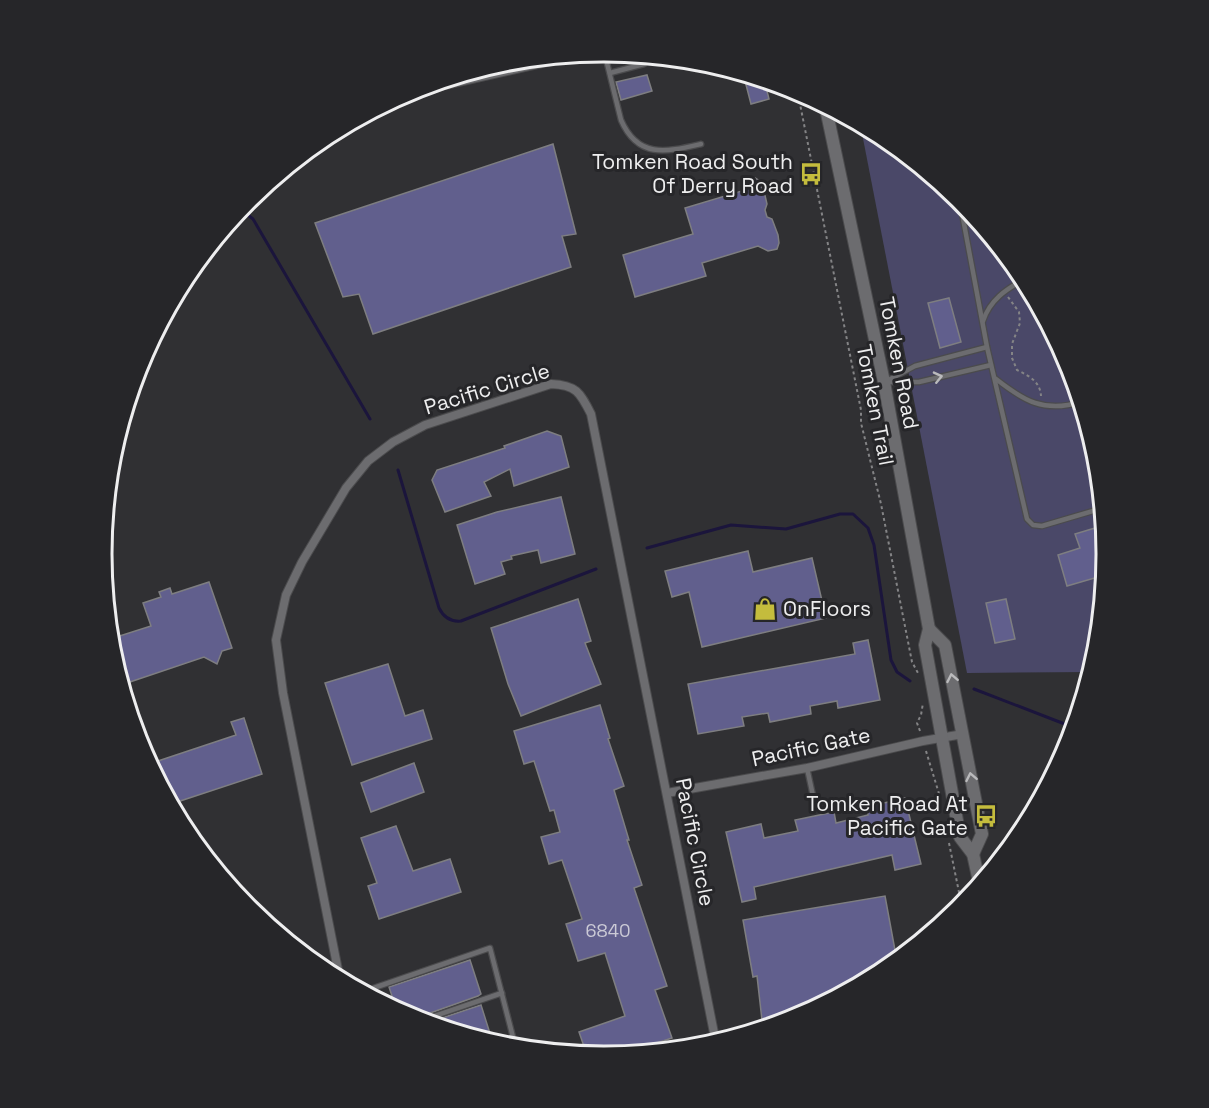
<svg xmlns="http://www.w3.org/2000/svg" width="1209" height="1108" font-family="'Space Grotesk',sans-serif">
<rect width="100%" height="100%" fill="#303033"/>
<!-- green -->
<path fill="#4a4868" d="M860 123 884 136 960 199 1023 275 1069 362 1098 456 1107 554 1098 652 1092 672 967 673Z"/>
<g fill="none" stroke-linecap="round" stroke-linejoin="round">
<!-- stream -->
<g stroke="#1b153c" stroke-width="3">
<path d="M240 209 253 219 370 419"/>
<path d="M398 470 439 608C444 618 451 622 461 621L596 569"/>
<path d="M647 548 731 525 786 529 840 514H853L868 528 874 545 891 660 897 672 910 681"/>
<path d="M974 689 1075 728"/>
</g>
</g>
<!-- building -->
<g fill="#615f8d" stroke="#7e7e81" stroke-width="1.5">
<path d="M743 73 764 79 769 99 751 104Z"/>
<path d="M647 75 652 91 621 100 616 82Z"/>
<path d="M553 144 576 234 562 236 571 267 373 334 359 294 343 297 315 223Z"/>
<path d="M755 178 760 181 762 188 763 187 767 204 765 210 767 217 772 219 778 235 779 243 777 249 768 251 758 246 702 263 706 276 635 297 623 255 693 234 685 208 742 191 747 180Z"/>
<path d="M949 298 961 342 940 348 928 303Z"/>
<path d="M547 431 561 436 569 467 514 486 510 469 484 482 491 496 445 512 432 480 437 470 505 448 504 446Z"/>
<path d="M561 497 575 554 541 563 538 550 511 556 512 559 501 562 505 574 475 584 457 525 497 512Z"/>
<path d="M1095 528 1099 541 1106 539 1107 554 1105 575 1067 586 1058 555 1080 548 1075 534Z"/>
<path d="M748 551 753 572 812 558 826 618 702 647 689 592 672 597 665 571Z"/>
<path d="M209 582 232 648 222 651 217 664 204 657 121 685 111 652 110 639 151 626 143 603 161 597 159 592 170 588 172 594Z"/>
<path d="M578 599 591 641 585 643 601 684 521 716 508 684 491 628Z"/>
<path d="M1006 599 1015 639 995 643 986 603Z"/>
<path d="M868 640 880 700 838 708 837 701 810 706 811 714 770 722 768 713 742 717 744 726 698 734 688 684 855 654 853 643Z"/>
<path d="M388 664 405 716 423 710 432 739 352 765 325 683Z"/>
<path d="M600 705 610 738 608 739 624 786 614 790 629 840H627L642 885 634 888 667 986 655 990 672 1038 620 1055 604 1057 587 1055 579 1032 625 1016 605 953 578 961 566 924 582 919 562 860 549 864 541 837 560 832 554 810 550 811 534 761 524 764 514 731Z"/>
<path d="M244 718 262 774 171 804 149 764 236 735 231 722Z"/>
<path d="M414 763 424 792 371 812 361 783Z"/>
<path d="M905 798 921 864 895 870 892 855 754 887 756 899 742 902 726 832 761 824 764 838 798 831 795 820 834 812 836 823 868 815 867 807Z"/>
<path d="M396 826 413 871 450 859 461 892 379 919 368 886 377 883 361 838Z"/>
<path d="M885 896 897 961 884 972 797 1019 763 1029 757 976 753 977 743 920Z"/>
<path d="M470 960 481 994 478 996 419 1017 416 1020 397 1011 389 987Z"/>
<path d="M481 1005 493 1043 427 1023Z"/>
</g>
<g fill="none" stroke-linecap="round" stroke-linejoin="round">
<!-- service casing -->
<g stroke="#4b4b4d" stroke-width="7">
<g id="service">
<path d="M604 51 621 120C638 159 666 152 701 144"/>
<path d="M610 73 644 64"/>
<path d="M959 197 987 347 1027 519 1033 525 1042 526 1103 508"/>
<path d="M983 321C990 300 1006 289 1025 279"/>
<path d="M996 379C1024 401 1044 413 1081 402"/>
<path d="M885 382 915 366 987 347"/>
<path d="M887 382H919L991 365"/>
<path d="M807 768 815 805"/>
<path d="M362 992 490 948 514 1041 500 1046"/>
<path d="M420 1021 502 993"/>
</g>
</g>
<!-- minor casing -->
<g stroke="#4b4b4d" stroke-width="10">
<g id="minor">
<path d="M667 793 807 768 923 741 963 734"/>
<path d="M340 980 283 693 276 640 286 595 302 562 346 488 368 461 393 442 425 425 551 384C576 385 580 392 591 414L716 1043"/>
</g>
</g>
<!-- secondary casing -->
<g stroke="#4b4b4d" stroke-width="14">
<g id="secondary">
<path d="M410 91 573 54"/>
<path d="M825 104 884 382 929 629 925 645 960 837 973 854 980 886"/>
<path d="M929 629 945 645 982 834 973 854"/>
</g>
</g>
<!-- path -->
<g stroke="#848486" stroke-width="2" stroke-dasharray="3 3" stroke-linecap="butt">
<path d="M797 89 861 410V423L881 504 912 662 918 673"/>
<path d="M1008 297 1019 312 1020 323 1012 344V358L1017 370C1029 376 1040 381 1041 396"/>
<path d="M920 731 917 723 921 715 923 703"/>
<path d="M926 751 940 797"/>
<path d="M949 843 962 907"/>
<path d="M995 857 1005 856"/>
</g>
<!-- service -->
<use href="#service" stroke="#6c6c6f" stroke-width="4.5"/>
<!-- minor -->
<use href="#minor" stroke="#6c6c6f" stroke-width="8"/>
<!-- secondary -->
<use href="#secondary" stroke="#6c6c6f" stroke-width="12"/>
</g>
<!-- one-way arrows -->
<defs><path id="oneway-chevron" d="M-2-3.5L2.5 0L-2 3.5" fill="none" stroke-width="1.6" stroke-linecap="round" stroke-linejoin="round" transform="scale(1.5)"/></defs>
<g stroke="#bababc">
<use href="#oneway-chevron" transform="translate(938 377) rotate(-13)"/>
<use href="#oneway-chevron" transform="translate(952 678) rotate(-101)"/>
<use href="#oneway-chevron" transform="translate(971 777) rotate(-101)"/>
</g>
<!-- icons -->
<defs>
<g id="bus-bare" transform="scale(1.8)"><path d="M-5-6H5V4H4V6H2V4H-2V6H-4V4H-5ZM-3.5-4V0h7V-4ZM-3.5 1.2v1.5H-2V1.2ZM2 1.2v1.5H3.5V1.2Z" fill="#c4bc3d" stroke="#262629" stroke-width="2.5" paint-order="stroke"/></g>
<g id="shop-bare" transform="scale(1.8)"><path d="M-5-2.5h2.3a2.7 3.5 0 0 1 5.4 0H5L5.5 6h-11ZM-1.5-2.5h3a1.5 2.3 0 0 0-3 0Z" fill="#c4bc3d" stroke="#262629" stroke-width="2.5" paint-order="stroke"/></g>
</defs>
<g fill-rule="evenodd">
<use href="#bus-bare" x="811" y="174"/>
<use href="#shop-bare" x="765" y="609"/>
<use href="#bus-bare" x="986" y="816"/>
</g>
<g text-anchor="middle" stroke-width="6" stroke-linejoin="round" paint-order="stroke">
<!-- number labels -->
<g font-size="18" fill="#cbcad6">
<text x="608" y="937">6840</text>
</g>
<!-- poi labels -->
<g font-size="21" fill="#eeeeef" stroke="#262629" text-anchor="end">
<text x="793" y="169">Tomken Road South<tspan x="793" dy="24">Of Derry Road</tspan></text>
<text x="783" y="616" text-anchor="start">OnFloors</text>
<text x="968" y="811">Tomken Road At<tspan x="968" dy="24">Pacific Gate</tspan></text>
</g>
<!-- street labels -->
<g font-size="21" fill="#eeeeef" stroke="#262629">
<text transform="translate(899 363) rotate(79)" y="7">Tomken Road</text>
<text transform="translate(487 389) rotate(-17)" y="7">Pacific Circle</text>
<text transform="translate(875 405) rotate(79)" y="7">Tomken Trail</text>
<text transform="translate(811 747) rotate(-12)" y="7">Pacific Gate</text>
<text transform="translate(695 842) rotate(79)" y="7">Pacific Circle</text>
</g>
</g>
<!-- crop -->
<path d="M0 0H1209V1108H0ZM112 554a492 492 0 1 1 984 0a492 492 0 1 1-984 0Z" fill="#262629" fill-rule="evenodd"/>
<path fill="none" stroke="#eeeeef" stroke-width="3" d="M112 554a492 492 0 1 1 984 0a492 492 0 1 1-984 0Z"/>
</svg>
